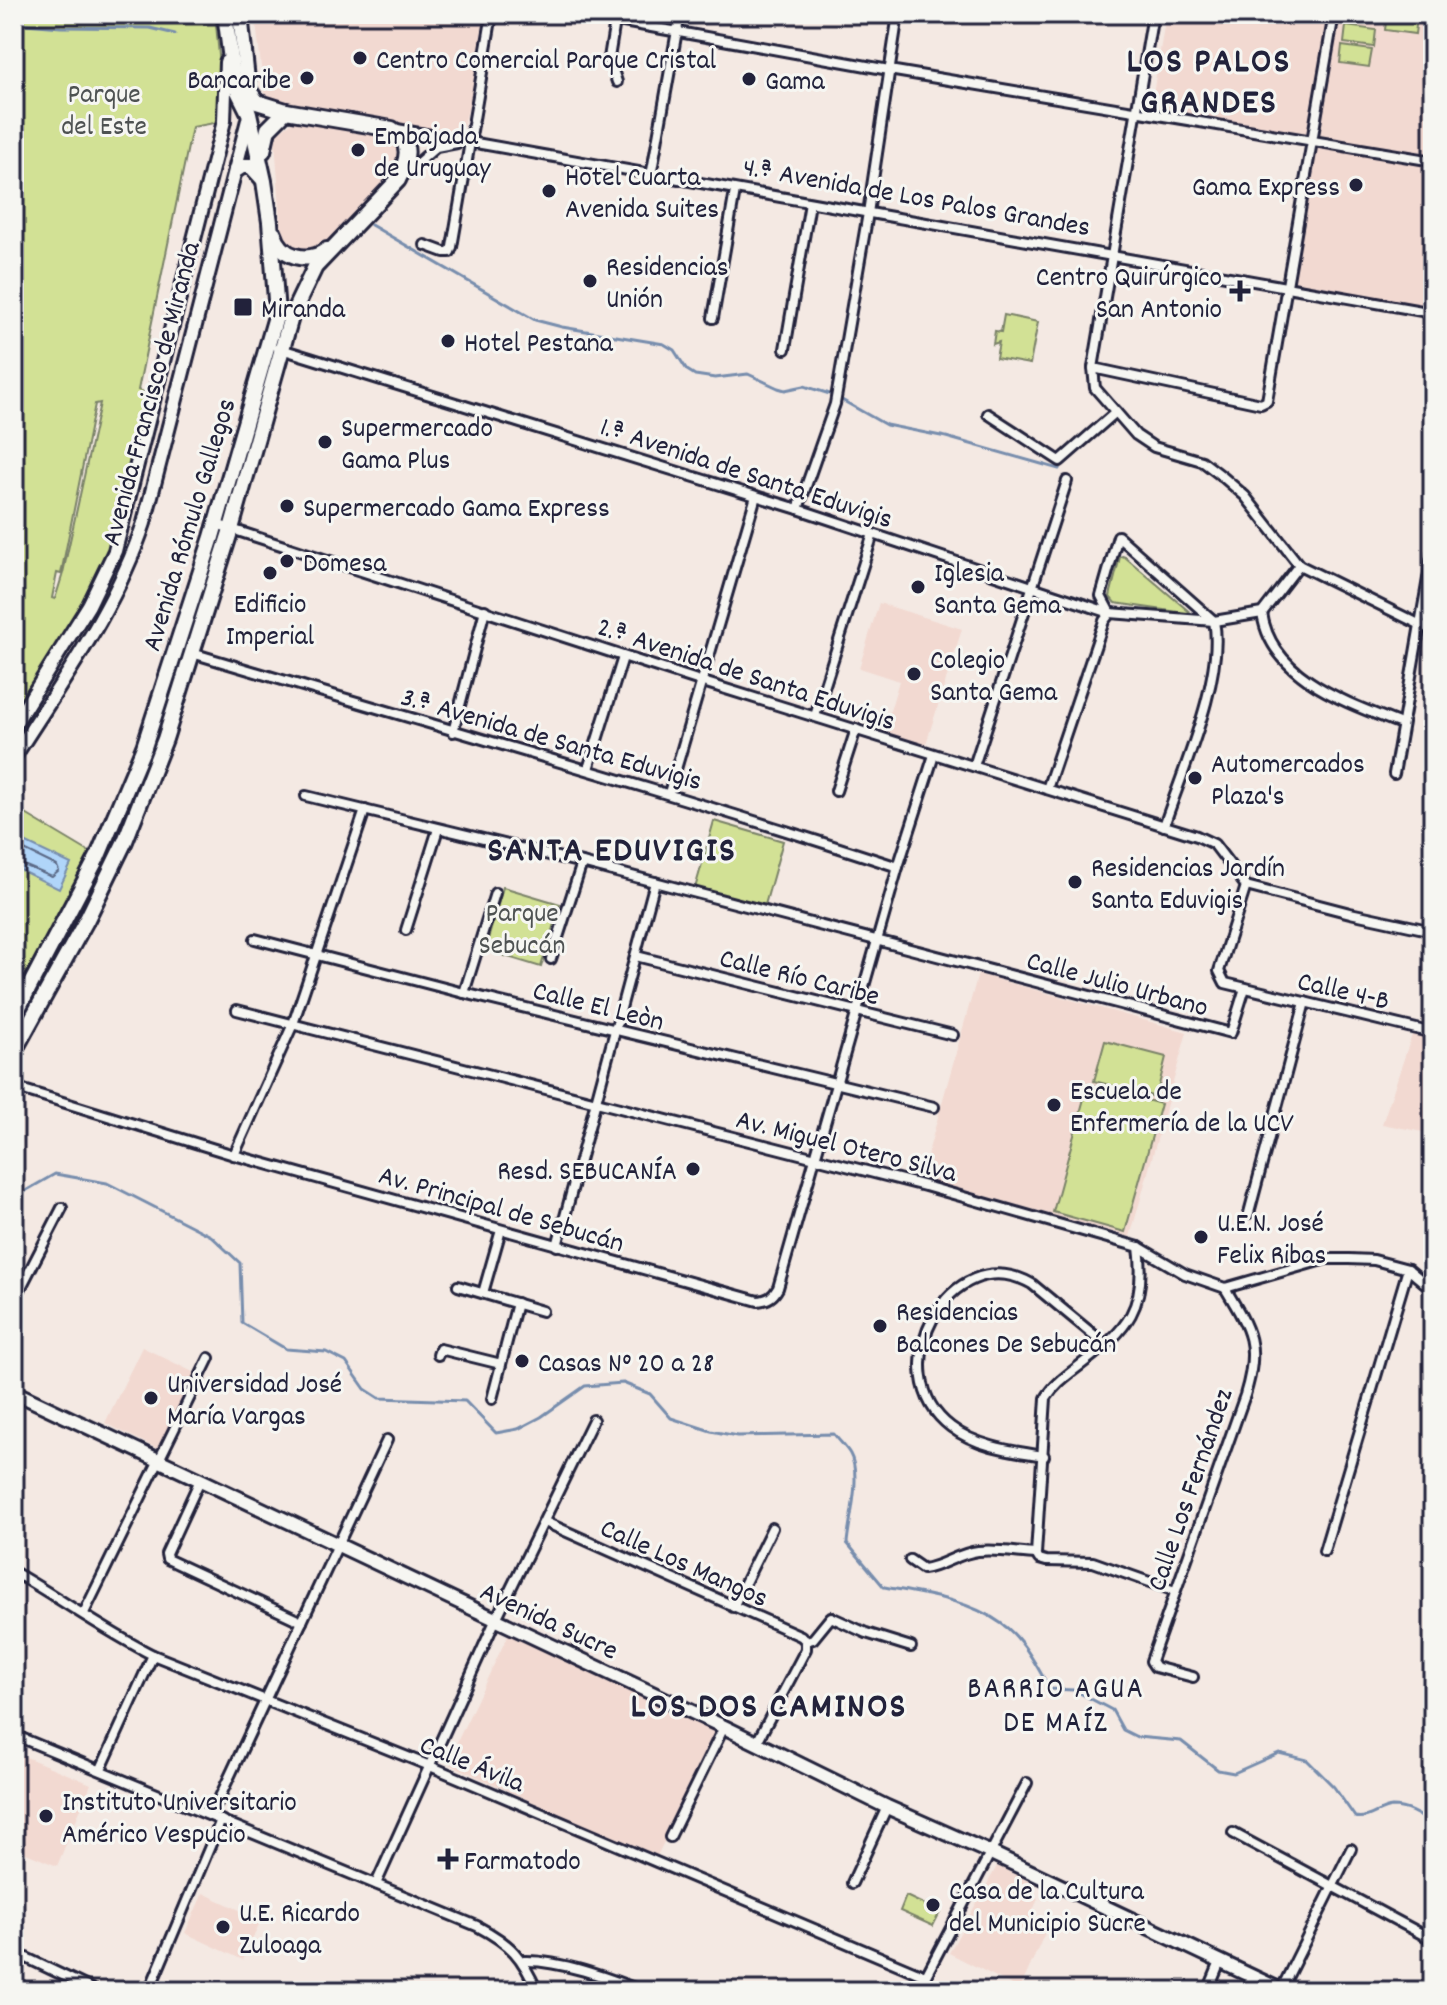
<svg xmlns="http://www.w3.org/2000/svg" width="1447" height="2005" font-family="Dekko,sans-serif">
<rect width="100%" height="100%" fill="#f4e9e3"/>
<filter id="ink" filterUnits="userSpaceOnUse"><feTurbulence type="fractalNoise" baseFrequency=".0125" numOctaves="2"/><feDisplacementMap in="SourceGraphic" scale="16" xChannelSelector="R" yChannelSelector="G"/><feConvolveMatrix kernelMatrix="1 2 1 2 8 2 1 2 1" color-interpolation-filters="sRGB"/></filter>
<g filter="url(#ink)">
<!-- built -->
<g fill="#f2d9d1">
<path d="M255 14H485L472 96 463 127 444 132 403 126 400 141 404 164 331 246 297 253 284 242 282 234 275 141 276 134 291 123 294 106 268 99 264 93Z"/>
<path d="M1166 14H1433V314L1285 288 1311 141 1151 107Z"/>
<path d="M879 603 962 629 925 747 883 734 899 681 859 668Z"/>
<path d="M978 974 1187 1032 1130 1237 921 1178Z"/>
<path d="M1413 1032 1433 1037V1134L1382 1124Z"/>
<path d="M142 1347 197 1374 160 1450 105 1423Z"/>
<path d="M509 1633 719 1731 656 1858 447 1763Z"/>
<path d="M14 1752 91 1784 57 1866 14 1848Z"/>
<path d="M997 1866 1030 1882 1025 1893 1038 1899 1030 1917 1048 1926 1020 1989 949 1953Z"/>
<path d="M203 1893 261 1920 243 1960 185 1933Z"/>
</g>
<!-- green -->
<g fill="#d2e195" stroke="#7a8268" stroke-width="2" fill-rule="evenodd">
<path d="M14 14H215L220 66V122L192 127 138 390 150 394 113 550 96 585 14 717ZM100 403 63 573 55 599 52 598 57 573 61 574 95 404Z"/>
<path d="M1387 14 1417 17 1415 34 1385 30Z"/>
<path d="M1346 26 1376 30 1374 47 1344 43Z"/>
<path d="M1342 46 1372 50 1369 67 1340 63Z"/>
<path d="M1004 315 1038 322 1030 364 996 358 999 342 993 344 995 331 1001 332Z"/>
<path d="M1122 556 1125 557 1192 614 1115 603 1110 597 1111 592 1120 557Z"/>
<path d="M14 807 91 853 14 997Z"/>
<path d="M714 821 783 841 763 912 694 892Z"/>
<path d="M503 887 560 904 541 967 485 950Z"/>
<path d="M1105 1041 1166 1057 1156 1097 1094 1081Z"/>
<path d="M1088 1084 1161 1104 1125 1232 1053 1212Z"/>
<path d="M906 1896 940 1912 933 1926 900 1911Z"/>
</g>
<!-- water -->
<path fill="#b0d5f9" stroke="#778dad" stroke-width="2" d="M14 837 71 864 59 889 14 867Z"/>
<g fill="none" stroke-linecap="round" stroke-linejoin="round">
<!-- shore -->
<path stroke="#5b6a87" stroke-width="2" d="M14 845 57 866 59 871 52 877 14 861"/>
<!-- stream -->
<g stroke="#778dad" stroke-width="3">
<path d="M14 23 61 27 150 28 175 34"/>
<path d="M371 225 535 320 562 327 664 344 674 350 687 370 695 375 715 378 748 374 778 388 785 390 804 386 833 395"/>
<path d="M840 399 886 425 946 437 1059 469"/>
<path d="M14 1202 27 1190 55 1174 107 1183 211 1236 240 1263 242 1323 286 1349 326 1352 346 1362 365 1389 379 1398 465 1401 496 1433 518 1429 541 1417 585 1386 623 1383 650 1394 671 1418 711 1431 737 1436 834 1434C839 1441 846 1447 850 1454 862 1475 849 1519 847 1543L884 1587C924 1594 969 1600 1002 1624 1023 1638 1037 1667 1050 1689L1074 1690 1112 1710 1123 1730 1137 1737 1181 1741 1218 1770 1234 1773 1279 1753 1307 1760 1334 1787 1355 1817C1369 1820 1379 1808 1392 1807 1408 1807 1422 1816 1433 1826"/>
</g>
<!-- minor casing -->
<g stroke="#22223b" stroke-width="14">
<g id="minor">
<path d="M579 14 889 70 1433 161"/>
<path d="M1153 14 1093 368 1095 388 1136 435 1154 447 1202 461 1223 477 1245 496 1299 565 1433 631"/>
<path d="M615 21 609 58 617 82"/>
<path d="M397 129 1433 313"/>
<path d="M651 176 680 14"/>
<path d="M402 177 436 147 457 143"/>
<path d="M425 245 444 252H450L452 247 492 14"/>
<path d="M713 318 735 191"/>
<path d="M278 348 798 509 1110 613 1214 621 1262 613 1299 565"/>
<path d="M785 349 810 203"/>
<path d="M1093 368 1261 404 1267 401 1334 14"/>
<path d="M988 414 1060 461 1116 412"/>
<path d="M798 509 835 404 868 213 898 14"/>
<path d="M216 524 700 681 1197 836 1214 844 1246 886"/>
<path d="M1262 613C1271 678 1348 703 1401 724"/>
<path d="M192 653C428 724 664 790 898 867"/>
<path d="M815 716 873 534"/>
<path d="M453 732 485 610"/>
<path d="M974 766 1067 481"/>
<path d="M588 769 623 657"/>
<path d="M1394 774 1433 550"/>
<path d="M1047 789 1104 621 1110 613 1101 596 1118 536 1214 621C1225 676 1182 772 1164 826"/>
<path d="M836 791 856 729"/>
<path d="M669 793 756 496"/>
<path d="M306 796 582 863 1231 1033 1245 988"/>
<path d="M1246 886 1219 971 1225 983 1433 1033"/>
<path d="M1246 886 1350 913 1433 931"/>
<path d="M406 930 438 829"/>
<path d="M255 939 464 993 934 1107"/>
<path d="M636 956 953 1035"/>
<path d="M551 959 582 863"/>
<path d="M464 993 495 893"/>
<path d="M237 1010 925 1186 1139 1247 1185 1274 1225 1288 1326 1259H1349L1374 1260 1408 1269 1433 1290"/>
<path d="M14 1087 234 1155 758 1301C768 1300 773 1297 778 1288L898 867 934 755"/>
<path d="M234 1155 293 1024 365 810"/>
<path d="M1249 1213 1305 1002"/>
<path d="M557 1246 655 882"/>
<path d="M458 1286 542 1311"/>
<path d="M483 1293 501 1230"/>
<path d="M14 1301 62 1208"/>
<path d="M438 1355 440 1349 501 1364"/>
<path d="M492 1399 517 1303"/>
<path d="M1044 1456C1013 1451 977 1447 951 1427 879 1373 949 1237 1032 1284L1106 1345"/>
<path d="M200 1480 166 1554 167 1559 302 1622"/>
<path d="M545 1522 801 1636 806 1641"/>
<path d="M1324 1551 1408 1269"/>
<path d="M1036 1554 1046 1398C1055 1383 1069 1374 1083 1363 1128 1329 1147 1307 1139 1247"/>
<path d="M1036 1554 1039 1559 1046 1561 1093 1562 1175 1591"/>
<path d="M910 1560 923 1569C942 1567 958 1553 978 1551 997 1549 1018 1553 1036 1554"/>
<path d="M14 1572C61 1599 105 1631 153 1655L430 1766 925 1976"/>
<path d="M733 1607 772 1528"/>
<path d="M84 1613 209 1358"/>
<path d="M806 1641 813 1639 831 1617 866 1633 911 1647"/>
<path d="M1193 1677 1155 1667 1151 1661 1245 1395C1260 1346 1251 1331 1225 1288"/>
<path d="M14 1735 477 1926C511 1944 522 1956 537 1991"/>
<path d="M756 1744 806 1649V1641"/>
<path d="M101 1769 153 1655"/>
<path d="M211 1816 387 1440"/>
<path d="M1233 1833 1433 1940"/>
<path d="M670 1837 724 1727"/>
<path d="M852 1883 887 1807"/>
<path d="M376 1884 496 1619 593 1420"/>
<path d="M14 1952 96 1991"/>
<path d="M524 1961C560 1960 608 1978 642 1991"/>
<path d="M1281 1990 1351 1849"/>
<path d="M149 1991 221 1820"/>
<path d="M918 1991 1027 1783"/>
<path d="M1208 1991 1220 1962"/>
</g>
</g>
<!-- secondary casing -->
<g stroke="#22223b" stroke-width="18">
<g id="secondary">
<path d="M14 725 89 605 115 551 224 121 226 62"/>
<path d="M14 757C62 681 116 608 144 523L249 116"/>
<path d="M14 1392 724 1727 887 1807 991 1853 1283 1991"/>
</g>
</g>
<!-- primary casing -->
<g stroke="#22223b" stroke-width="20">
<g id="primary">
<path d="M263 151 268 129 286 111"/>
<path d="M236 170 242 166H251L262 178"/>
<path d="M274 234C281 258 308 264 327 250"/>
<path d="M14 1016 98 856 144 747 212 537 277 313 270 222 264 181 249 113 234 83 225 14"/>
<path d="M14 1051 87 919 125 841 165 739 231 529 291 317 315 267 398 180C408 159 413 143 392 129L286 111 257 102 248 89 240 14"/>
</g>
</g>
<!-- minor -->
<use href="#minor" stroke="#f6f6f2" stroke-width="8"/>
<!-- secondary -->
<use href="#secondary" stroke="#f6f6f2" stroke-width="12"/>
<!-- primary -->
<use href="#primary" stroke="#f6f6f2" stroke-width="14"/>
</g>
</g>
<!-- markers -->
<g fill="#22223b" stroke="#f6f6f2" stroke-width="3">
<circle cx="360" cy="58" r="8"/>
<circle cx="307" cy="78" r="8"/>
<circle cx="749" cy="79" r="8"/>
<circle cx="358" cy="150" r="8"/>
<circle cx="1356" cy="185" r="8"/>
<circle cx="549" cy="191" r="8"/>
<circle cx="590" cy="281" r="8"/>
<path d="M1236 279h8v8h8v8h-8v8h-8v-8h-8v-8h8z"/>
<rect x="233" y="297" width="20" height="20" rx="4"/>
<circle cx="448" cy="341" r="8"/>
<circle cx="325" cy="442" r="8"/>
<circle cx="287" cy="506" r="8"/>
<circle cx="287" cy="561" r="8"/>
<circle cx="270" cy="573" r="8"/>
<circle cx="918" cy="587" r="8"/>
<circle cx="914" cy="674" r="8"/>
<circle cx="1195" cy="778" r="8"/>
<circle cx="1075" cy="882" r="8"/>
<circle cx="1054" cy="1105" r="8"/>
<circle cx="693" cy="1169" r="8"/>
<circle cx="1201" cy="1237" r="8"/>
<circle cx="880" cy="1326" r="8"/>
<circle cx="522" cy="1361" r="8"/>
<circle cx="151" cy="1398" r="8"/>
<circle cx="46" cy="1816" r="8"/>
<path d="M444 1847h8v8h8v8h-8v8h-8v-8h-8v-8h8z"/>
<circle cx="933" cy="1905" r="8"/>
<circle cx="223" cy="1927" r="8"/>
</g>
<g text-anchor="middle" stroke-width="6" stroke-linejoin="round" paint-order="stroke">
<!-- poi labels -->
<g font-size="28" fill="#22223b" stroke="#f6f6f2" text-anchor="start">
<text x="376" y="68">Centro Comercial Parque Cristal</text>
<text x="291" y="88" text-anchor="end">Bancaribe</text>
<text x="765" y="89">Gama</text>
<text x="374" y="144">Embajada<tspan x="374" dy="32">de Uruguay</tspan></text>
<text x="565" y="185">Hotel Cuarta<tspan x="565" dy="32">Avenida Suites</tspan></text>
<text x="1340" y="195" text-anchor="end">Gama Express</text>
<text x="606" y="275">Residencias<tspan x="606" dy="32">Unión</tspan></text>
<text x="1222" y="285" text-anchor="end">Centro Quirúrgico<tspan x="1222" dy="32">San Antonio</tspan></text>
<text x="261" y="317">Miranda</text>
<text x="464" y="351">Hotel Pestana</text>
<text x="341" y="436">Supermercado<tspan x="341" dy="32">Gama Plus</tspan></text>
<text x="303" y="516">Supermercado Gama Express</text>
<text x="303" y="571">Domesa</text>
<text x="934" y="581">Iglesia<tspan x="934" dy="32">Santa Gema</tspan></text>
<text x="270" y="612" text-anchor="middle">Edificio<tspan x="270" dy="32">Imperial</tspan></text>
<text x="930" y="668">Colegio<tspan x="930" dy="32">Santa Gema</tspan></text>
<text x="1211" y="772">Automercados<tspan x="1211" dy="32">Plaza's</tspan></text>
<text x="1091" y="876">Residencias Jardín<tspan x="1091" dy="32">Santa Eduvigis</tspan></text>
<text x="1070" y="1099">Escuela de<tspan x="1070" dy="32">Enfermería de la UCV</tspan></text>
<text x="677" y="1179" text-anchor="end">Resd. SEBUCANÍA</text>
<text x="1217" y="1231">U.E.N. José<tspan x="1217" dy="32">Felix Ribas</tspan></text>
<text x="896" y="1320">Residencias<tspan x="896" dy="32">Balcones De Sebucán</tspan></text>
<text x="538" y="1371">Casas N° 20 a 28</text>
<text x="167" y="1392">Universidad José<tspan x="167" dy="32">María Vargas</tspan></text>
<text x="62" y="1810">Instituto Universitario<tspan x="62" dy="32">Américo Vespucio</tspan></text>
<text x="464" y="1869">Farmatodo</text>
<text x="949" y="1899">Casa de la Cultura<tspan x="949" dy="32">del Municipio Sucre</tspan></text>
<text x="239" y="1921">U.E. Ricardo<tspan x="239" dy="32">Zuloaga</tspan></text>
</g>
<!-- park labels -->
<g font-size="28" fill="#4e5252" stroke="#f6f6f2">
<text x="104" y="102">Parque<tspan x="104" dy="32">del Este</tspan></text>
<text x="522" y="921">Parque<tspan x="522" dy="32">Sebucán</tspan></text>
</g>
<!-- street labels -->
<g font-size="28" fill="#22223b" stroke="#f6f6f2">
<text transform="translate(917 195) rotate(10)" y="10">4.ª Avenida de Los Palos Grandes</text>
<text transform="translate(149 393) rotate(-75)" y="10">Avenida Francisco de Miranda</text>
<text transform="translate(747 471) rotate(18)" y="10">1.ª Avenida de Santa Eduvigis</text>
<text transform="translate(187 524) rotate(-73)" y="10">Avenida Rómulo Gallegos</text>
<text transform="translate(747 672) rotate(18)" y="10">2.ª Avenida de Santa Eduvigis</text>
<text transform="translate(552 737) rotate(16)" y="10">3.ª Avenida de Santa Eduvigis</text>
<text transform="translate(800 975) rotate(14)" y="10">Calle Río Caribe</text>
<text transform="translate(1118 982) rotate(15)" y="10">Calle Julio Urbano</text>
<text transform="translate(1344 989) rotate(13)" y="10">Calle 4-B</text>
<text transform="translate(599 1004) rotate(14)" y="10">Calle El Leòn</text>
<text transform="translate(847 1144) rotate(14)" y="10">Av. Miguel Otero Silva</text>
<text transform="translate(502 1207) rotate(16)" y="10">Av. Principal de Sebucán</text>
<text transform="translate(1188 1489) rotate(-71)" y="10">Calle Los Fernández</text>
<text transform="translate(685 1561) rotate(24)" y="10">Calle Los Mangos</text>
<text transform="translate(550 1619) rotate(25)" y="10">Avenida Sucre</text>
<text transform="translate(473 1762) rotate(22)" y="10">Calle Ávila</text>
</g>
<!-- neighbourhood labels -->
<g font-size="30" letter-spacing="2" fill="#22223b" stroke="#f6f6f2">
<text x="1056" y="1697">BARRIO AGUA<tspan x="1056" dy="34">DE MAÍZ</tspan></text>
</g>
<!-- district labels -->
<g font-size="36" font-weight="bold" letter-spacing="2" fill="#22223b" stroke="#f6f6f2">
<text x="1209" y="71">LOS PALOS<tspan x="1209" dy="41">GRANDES</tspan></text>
<text x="612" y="860">SANTA EDUVIGIS</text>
<text x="769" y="1716">LOS DOS CAMINOS</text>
</g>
</g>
<!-- margin -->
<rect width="1447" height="2005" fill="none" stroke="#f6f6f2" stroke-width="48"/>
<rect x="24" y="24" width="1399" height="1957" fill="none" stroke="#22223b" stroke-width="3" filter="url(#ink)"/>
</svg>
